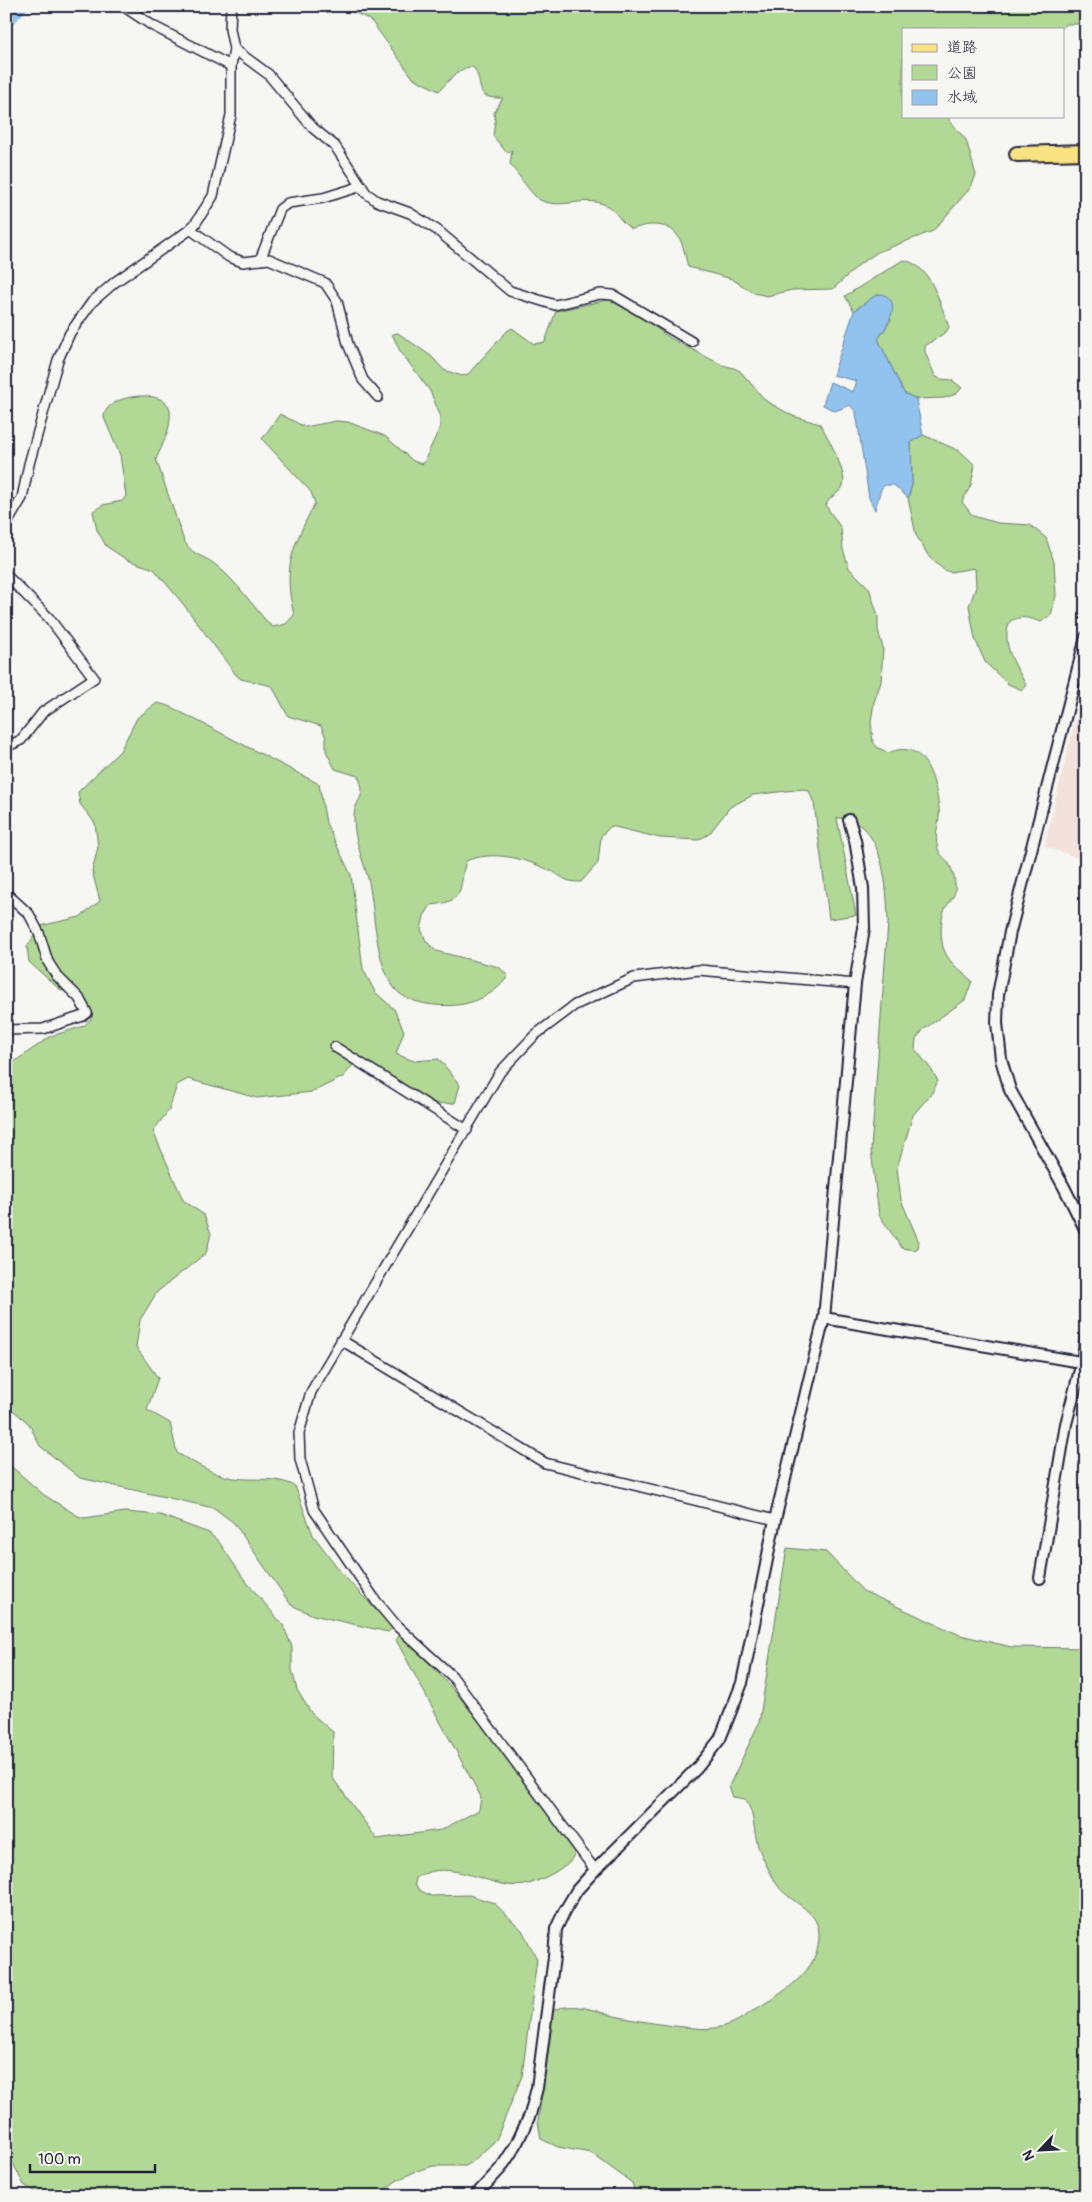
<svg xmlns="http://www.w3.org/2000/svg" width="1092" height="2202" font-family="Pangolin,'Klee One',sans-serif">
<rect width="100%" height="100%" fill="#f6f6f2"/>
<filter id="ink" filterUnits="userSpaceOnUse"><feTurbulence type="fractalNoise" baseFrequency=".02" numOctaves="2"/><feDisplacementMap in="SourceGraphic" scale="10" xChannelSelector="R" yChannelSelector="G"/><feConvolveMatrix kernelMatrix="1 2 1 2 8 2 1 2 1" color-interpolation-filters="sRGB"/></filter>
<g filter="url(#ink)">
<polygon fill="#f3e2db" points="1086,677 1086,861 1044,846"/>
<g fill="#b1d894" stroke="#6a7d68">
<path d="M347,6h739v18h-19l-6,5h-158v87h43l20,24 10,35 -5,12 -38,44 -55,21 -17,11 -28,26 -41,1 -25,6 -13,-3 -22,-14 -44,-12c-6,-24 -7,-43 -38,-42 -6,0 -13,3 -19,4 -9,-6 -16,-18 -22,-22 -22,-14 -47,4 -69,-7 -8,-4 -23,-28 -30,-36l2,-14 -5,3 -14,-17 2,-14 -1,-10 9,-14c-32,1 -17,-13 -30,-31 -15,0 -24,14 -34,24l-26,-13 -41,-56c-7,-7 -19,-7 -25,-16z"/>
<path d="M903,260c28,4 37,44 46,67l-3,5 -21,14v6l10,24 5,3 12,1 10,8 -6,6 -12,4 -28,1 -12,-6 -26,-54 13,-19 -15,-25 -22,16 -9,-15z"/>
<path d="M616,298l54,40 52,27 12,3 6,3 26,30 27,15 27,8c7,11 28,50 23,62 -4,9 -15,10 -17,20l15,22 2,21 6,19 20,20 9,28v14l5,18 -2,34 -7,20 -3,20 2,20 4,5 11,6c37,-16 47,26 51,55 2,13 -6,25 -1,41 2,7 8,9 11,15 4,6 7,19 6,26 0,7 -7,13 -10,19 -5,11 -5,30 -1,41 5,13 18,22 28,31l-7,19 -41,29 -8,10 -1,10 16,20 7,12 -6,12 -19,22 -16,53 4,32 18,42 -1,6 -4,2 -12,-2 -23,-33 -8,-65 17,-227c-1,-34 -3,-104 -51,-105l19,97 -27,4 -15,-116 -5,-12 -6,-2 -50,6 -23,12 -21,27 -11,6 -38,-2 -49,-12 -10,10 -3,27 -17,19c-19,0 -18,-6 -32,-12 -26,-12 -56,-20 -83,-9 -8,27 1,41 -35,44l-7,11 -3,13 5,12 10,10 63,16 9,9c-11,17 -32,27 -51,29 -18,2 -50,-1 -62,-16 -20,-26 -20,-75 -26,-107 -5,-20 -15,-41 -15,-63 -1,-20 15,-20 4,-43l-23,-7 -9,-18v-13l-5,-12 -33,-10 -16,-30 -31,-7 -5,-4 -52,-70 -30,-36 -27,-9 -21,-14 -9,-16 -4,-19 10,-6 19,-4 4,-5 -6,-41 -16,-37c-1,-24 62,-31 66,-8 2,17 -7,34 -14,49l28,82c11,17 19,13 33,25 20,16 35,39 52,58l4,3 13,-3 8,-9c-12,-49 -1,-69 21,-112l-4,-11 -49,-53 18,-25 25,13 31,-6 12,1 37,14 28,25 10,3 17,-37v-12l-10,-24 -30,-40 -8,-17 6,-1 33,23 13,14 18,6 6,-2 39,-43 5,-3 22,16 11,-2 11,-31z"/>
<path d="M923,435l37,16 15,14 -4,20 -9,17 11,14 25,7 32,2 16,13 8,24 2,34 -5,19 -10,7c-12,-4 -19,-7 -31,-1 -10,23 6,45 16,64l-4,5 -14,-6 -18,-17 -5,-5 -10,-23 -6,-33 7,-19 -1,-19 -25,4 -6,-2 -15,-13 -13,-22 -8,-37 4,-13 -1,-43z"/>
<path d="M157,703l12,3 150,78 7,39 25,52 12,94 12,23 19,17 10,22 -8,23 18,7 25,-2 21,26 -5,18 -18,1 -79,-45 -15,18 -31,15 -55,6 -69,-19 -11,6 -8,25 -16,21 30,69 21,15 7,19 -5,19 -49,39 -17,28 -4,27 22,31 -11,32 23,13 7,30c18,10 36,22 57,25 21,3 42,-2 61,8l18,49 31,41 49,52 -5,4 -75,-17 -22,-10 -57,-82 -20,-15 -134,-30 -40,-32 -11,-22 -23,-20v-341l5,1 40,-28 33,-10 8,-8 -2,-12 -32,-18 -29,-26 -2,-15 13,-21 40,-9 20,-16 -8,-30 6,-24 -3,-24 -15,-19 -2,-12 42,-41 17,-33z"/>
<path d="M6,1462l38,33 34,21 6,2 41,-6 35,3 49,18 10,9 25,37 39,46 9,22v23l5,20 15,24 21,18 -1,45 45,62 64,-9 38,-20 2,-13 -85,-157 4,-5c69,62 120,143 175,217 -3,10 -10,13 -18,19 -8,5 -19,10 -28,13 -35,10 -76,-30 -113,-6l-1,6 4,6 12,6 38,-1 25,8 28,27 15,29 -15,117 -26,64 -25,23 -6,3h-32l-19,6 -18,9 -19,15h-294l1,-4 -5,-4 -13,8h-24l-18,-11 -18,-36z"/>
<path d="M787,1548l39,4 37,39 97,44 52,12 74,1v548h-455l3,-7 -2,-6 -41,-30 -33,-6 -17,-8 -3,-18 15,-111c26,-9 41,2 66,7 25,5 50,9 75,11 8,1 18,1 26,-1 13,-2 24,-10 34,-17 28,-17 67,-38 65,-77 -2,-26 -31,-30 -43,-50 -6,-11 -14,-25 -18,-37 -5,-17 -3,-32 -13,-47l-12,-2 -4,-11 30,-63z"/>
</g>
<path fill="#92c3ee" stroke="#6583a6" d="M882,294c22,8 4,33 -4,45l26,54 12,6 7,36 -12,7 1,43 -4,13 -14,-13h-9l-4,4 -6,21 -6,-12 -13,-86 -6,-7 -15,6 -12,-6 7,-23 23,10 4,-11 -24,-6 21,-64 22,-16z"/>
<g fill="none" stroke-linecap="round" stroke-linejoin="round">
<polyline stroke="#92c3ee" stroke-width="15" points="6,21 20,6"/>
<defs>
<g id="minor">
<polyline points="123,6 153,26 231,66"/>
<polyline points="234,49 268,74 313,128 335,146 366,193 377,201 410,213 437,230 510,291 555,305 600,294 613,295 692,342"/>
<polyline points="190,229 229,257 243,262 269,259 325,283 337,301 348,344 363,380 378,397"/>
<polyline points="260,260 280,209 288,203 323,198 362,186"/>
<polyline points="6,525 22,498 29,464 58,360 70,333 92,302 115,282 188,231 195,224 213,196 231,115 231,66 234,49 230,29 231,6"/>
<polyline points="6,575 49,618 94,678 43,712 21,740 6,747"/>
<polyline points="6,893 29,914 39,933 48,962 57,976 79,998 87,1013 83,1016 43,1029 6,1030"/>
<polyline points="335,1047 467,1130"/>
<polyline points="341,1340 545,1463 775,1520"/>
<polyline points="595,1870 452,1676 397,1626 376,1601 314,1510 300,1459 299,1433 311,1392 500,1072 535,1035 575,1005 634,978 699,970 855,984"/>
</g>
<g id="tertiary">
<polyline points="1086,637 1010,932 998,995 997,1023 1001,1059 1010,1090 1064,1187 1086,1231"/>
<polyline points="824,1318 1086,1363"/>
<polyline points="1040,1578 1066,1424 1082,1362 1086,1336"/>
<polyline points="475,2196 501,2168 516,2145 530,2115 537,2088 554,1957 556,1929 564,1912 577,1890 595,1870 697,1768 720,1739 742,1683 775,1520 824,1318 855,984 864,928 863,888 855,840 849,820"/>
</g>
<polyline id="primary" points="1017,154 1086,152"/>
</defs>
<use href="#minor" stroke="#22223b" stroke-width="12"/>
<use href="#tertiary" stroke="#22223b" stroke-width="14"/>
<use href="#primary" stroke="#22223b" stroke-width="18"/>
<use href="#minor" stroke="#f6f6f2" stroke-width="9"/>
<use href="#tertiary" stroke="#f6f6f2" stroke-width="10"/>
<use href="#primary" stroke="#f8e281" stroke-width="14"/>
</g>
</g>
<rect width="1092" height="2202" fill="none" stroke="#f6f6f2" stroke-width="25"/>
<rect x="12" y="12" width="1067" height="2177" fill="none" stroke="#22223b" stroke-width="2" filter="url(#ink)"/>
<rect x="902" y="28" width="162" height="90" fill="#f6f6f2" stroke="#a1a1a9"/>
<rect x="912" y="44" width="25" height="8" fill="#f8e281" stroke="#a1a1a9"/>
<text x="947" y="52" font-size="15" fill="#22223b">道路</text>
<rect x="912" y="65" width="25" height="15" fill="#b1d894" stroke="#a1a1a9"/>
<text x="947" y="78" font-size="15" fill="#22223b">公園</text>
<rect x="912" y="90" width="25" height="15" fill="#92c3ee" stroke="#a1a1a9"/>
<text x="947" y="102" font-size="15" fill="#22223b">水域</text>
<g transform="translate(1040 2150) rotate(245)" stroke="#f6f6f2" stroke-width="4" paint-order="stroke">
<path d="M0-4L9 19L0 12L-9 19Z" fill="#22223b"/>
<text y="-8" font-size="14" font-weight="bold" text-anchor="middle" fill="#22223b">N</text>
</g>
<path d="M30 2164v8h125v-8" fill="none" stroke="#22223b" stroke-width="2.5"/>
<text x="38" y="2164" font-size="15" fill="#22223b" stroke="#f6f6f2" stroke-width="4" paint-order="stroke">100 m</text>
</svg>
